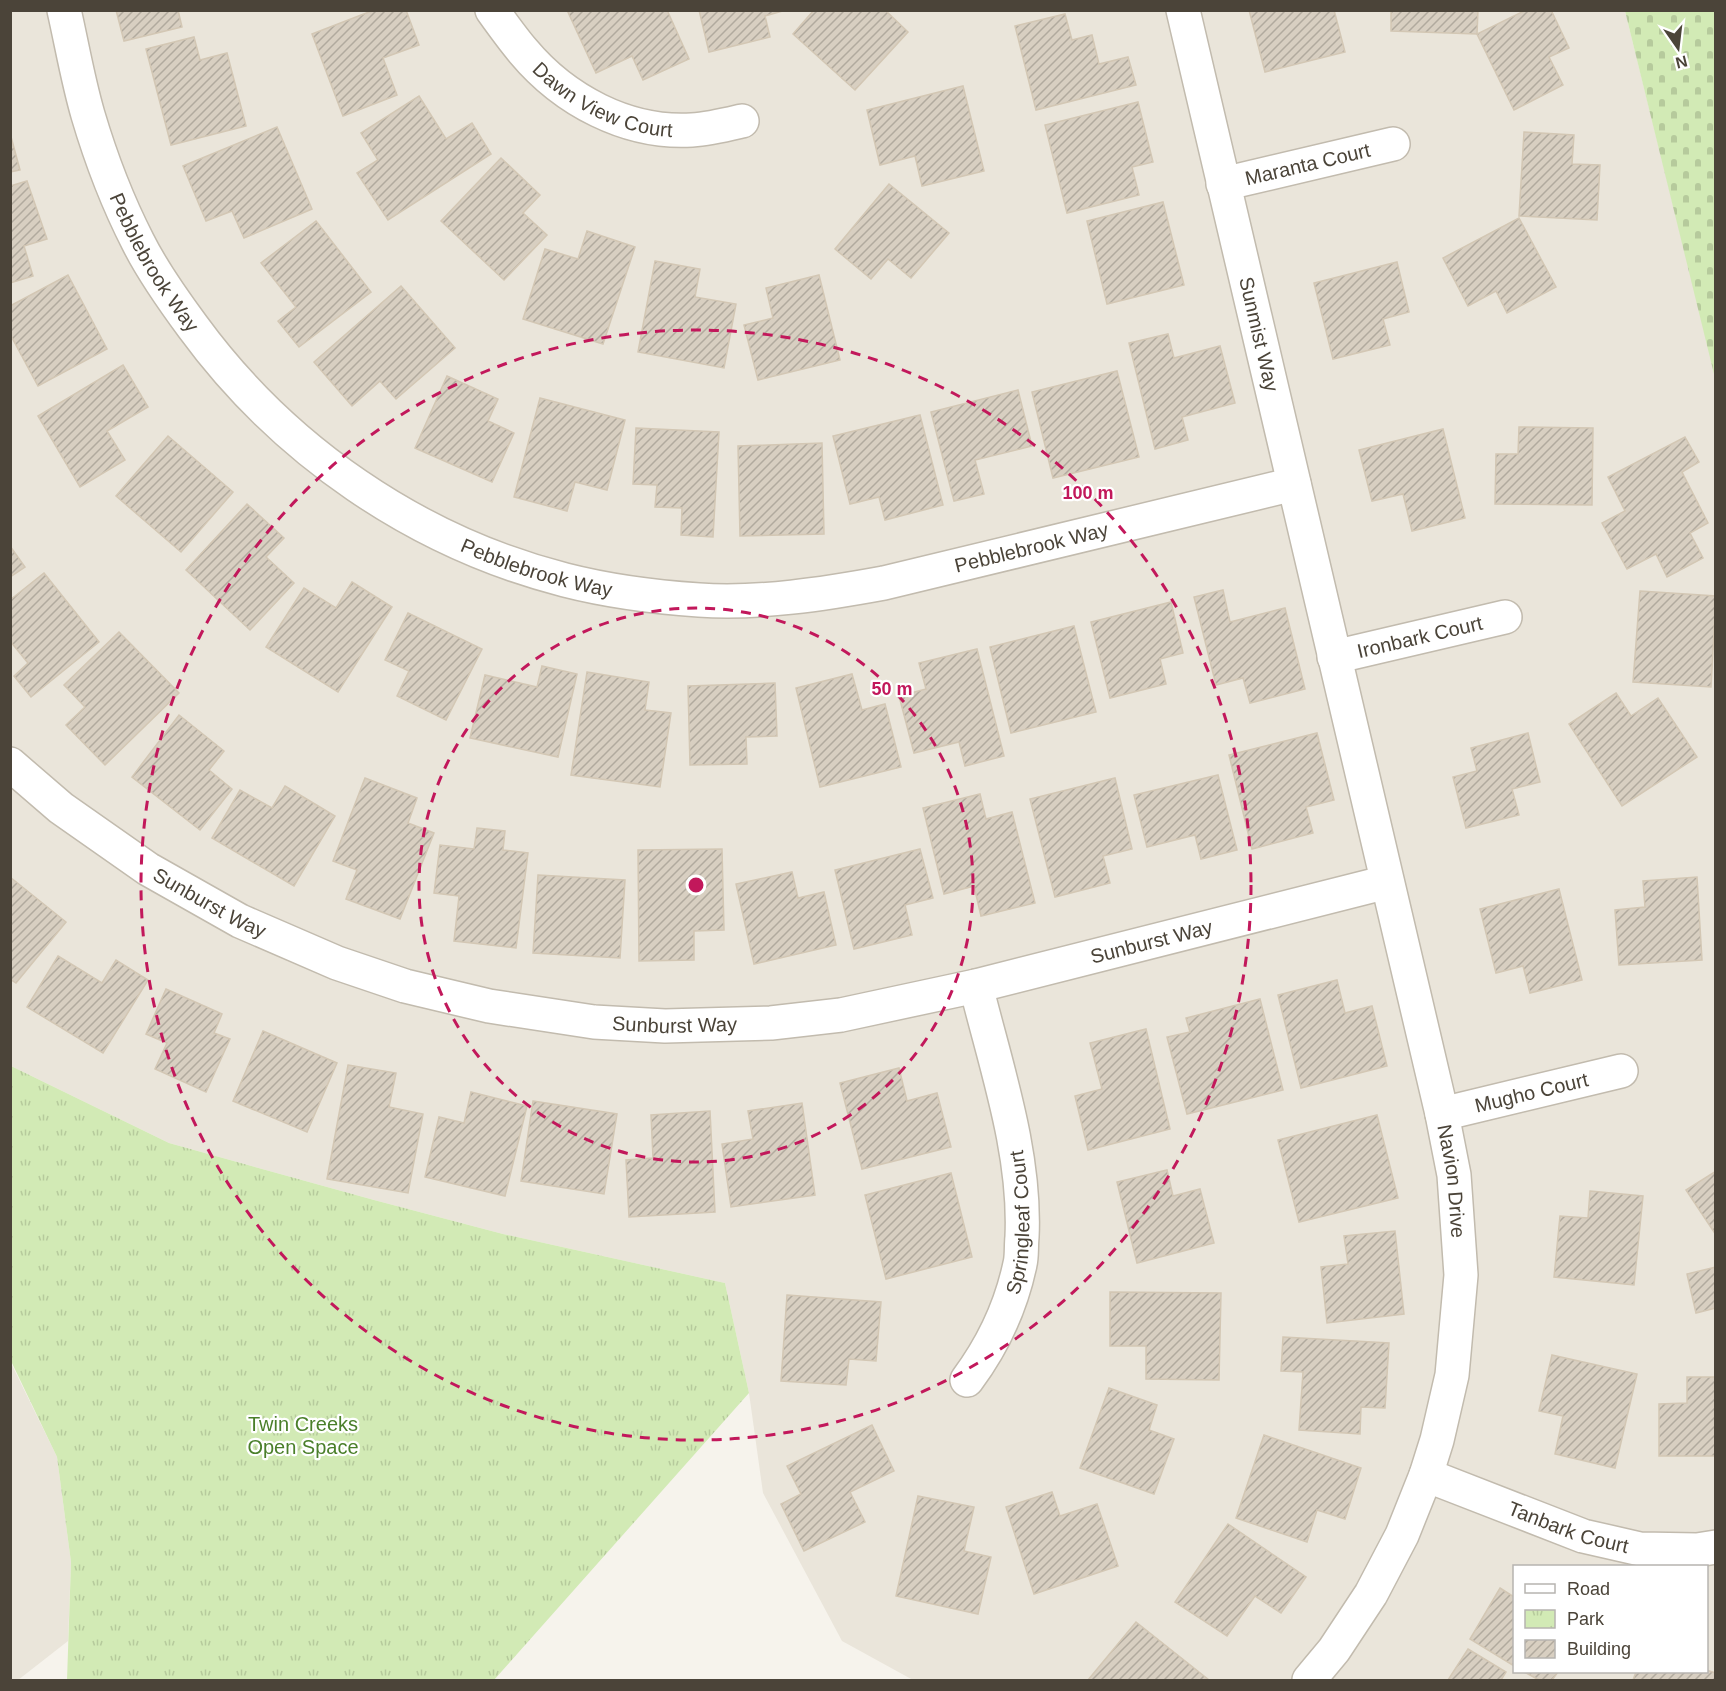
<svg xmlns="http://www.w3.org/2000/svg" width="1726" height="1691" font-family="Arial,sans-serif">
<defs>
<pattern id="cemetery-stones" width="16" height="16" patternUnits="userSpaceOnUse" patternTransform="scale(1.5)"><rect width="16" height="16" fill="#d2eab5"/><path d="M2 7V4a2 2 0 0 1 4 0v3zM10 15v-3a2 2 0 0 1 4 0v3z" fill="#b6ca9c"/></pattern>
<pattern id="park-tufts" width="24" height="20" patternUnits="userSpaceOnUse" patternTransform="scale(1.5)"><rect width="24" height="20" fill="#d2eab5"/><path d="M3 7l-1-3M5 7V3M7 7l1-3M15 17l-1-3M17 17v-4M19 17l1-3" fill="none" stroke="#b6ca9c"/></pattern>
<pattern id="building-hatch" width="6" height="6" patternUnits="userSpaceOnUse" patternTransform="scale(1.5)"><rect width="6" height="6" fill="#d8cfc1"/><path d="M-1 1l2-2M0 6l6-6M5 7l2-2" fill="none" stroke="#b1aa9e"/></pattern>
</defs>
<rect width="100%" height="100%" fill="#f6f3ec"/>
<g fill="#eae5da" fill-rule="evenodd">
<path d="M10,11h1615l91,367 -1,1302h-802l-71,-39 -79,-148 -14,-100 -24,-110 -222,-49 -129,-34 -205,-57 -158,-77zM1514,1566h192v106h-192z"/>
<polygon points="10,1361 57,1457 71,1562 68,1641 18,1680 10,1680"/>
</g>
<polygon fill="url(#cemetery-stones)" points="1625,11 1715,11 1715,378"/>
<polygon fill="url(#park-tufts)" points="11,1066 169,1143 374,1200 503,1234 725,1283 749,1393 494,1680 67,1680 71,1562 57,1457 11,1361"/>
<g fill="url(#building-hatch)" stroke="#d3c7b4" stroke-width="1.5">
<polygon points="116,10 178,10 182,27 124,41"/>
<polygon points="374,10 406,10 419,45 383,58 397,95 343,116 312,34"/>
<polygon points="567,10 667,10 689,59 643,80 632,56 596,73"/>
<polygon points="699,10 786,10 765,16 770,37 709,52"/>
<polygon points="814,10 885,10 908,32 855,90 793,34"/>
<polygon points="1249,10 1334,10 1345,52 1265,72"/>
<polygon points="1391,10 1478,10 1477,34 1391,31"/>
<polygon points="1526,10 1551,10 1569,48 1549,57 1563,85 1514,110 1477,34"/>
<polygon points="1065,14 1072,40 1092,35 1099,64 1128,57 1136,85 1036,110 1015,26"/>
<polygon points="194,37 200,60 227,53 246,126 171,145 146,49"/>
<polygon points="963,86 984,171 922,186 915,156 880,165 867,110"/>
<polygon points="419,96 446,139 472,123 491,154 388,220 357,173 378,160 361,133"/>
<polygon points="1138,102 1153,162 1132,167 1139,195 1067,213 1045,125"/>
<polygon points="277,127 312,209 244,238 232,211 206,221 183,166"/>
<polygon points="1524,132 1574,135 1572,164 1600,165 1597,220 1519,216"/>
<polygon points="10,133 20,170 10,172"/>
<polygon points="501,158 540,195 523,213 547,235 504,280 441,221"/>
<polygon points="27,181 47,239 24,246 33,276 10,283 10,186"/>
<polygon points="889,184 949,233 911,278 888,259 871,279 835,249"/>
<polygon points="1163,202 1184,285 1107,304 1087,221"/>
<polygon points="1519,218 1556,287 1507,313 1496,291 1468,306 1443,258"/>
<polygon points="316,221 371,292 299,347 278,321 296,307 261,263"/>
<polygon points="587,231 635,247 603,344 523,319 545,249 578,259"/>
<polygon points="655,261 700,269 695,297 736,304 724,368 638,352"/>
<polygon points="1397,262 1409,312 1383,319 1390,345 1333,359 1314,283"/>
<polygon points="68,275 107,349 38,386 10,334 10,306"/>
<polygon points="819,275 840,360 758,380 744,325 773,318 766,288"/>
<polygon points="401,286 455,348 396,399 380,381 352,406 314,362"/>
<polygon points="1168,334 1174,358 1220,346 1235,403 1182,417 1188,440 1155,449 1129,343"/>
<polygon points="123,365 148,407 107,431 125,460 80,487 38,416"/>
<polygon points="1117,371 1139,457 1053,478 1032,392"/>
<polygon points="447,376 498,399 488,421 514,433 492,482 415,448"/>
<polygon points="1018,390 1032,446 975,460 984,494 954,501 931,412"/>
<polygon points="540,398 625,420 607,490 575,482 567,511 514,497"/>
<polygon points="920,415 943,505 885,520 879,497 850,504 833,436"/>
<polygon points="1519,427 1593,428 1592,505 1495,504 1496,454 1518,454"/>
<polygon points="636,428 719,432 713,537 681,535 682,508 655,507 657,485 633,484"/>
<polygon points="1443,429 1465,518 1412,531 1403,494 1372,501 1359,450"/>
<polygon points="168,436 233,492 181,552 116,496"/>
<polygon points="1685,437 1699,462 1682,472 1708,523 1690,533 1703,558 1667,577 1656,554 1627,569 1602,523 1625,511 1608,477"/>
<polygon points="822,443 824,534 740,536 738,446"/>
<polygon points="247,504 284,538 266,557 294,583 250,630 186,570"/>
<polygon points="10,546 25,567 10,577"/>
<polygon points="44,573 99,642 31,697 14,676 28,663 10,641 10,600"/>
<polygon points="352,582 392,607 338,692 266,647 304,588 336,608"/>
<polygon points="1223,590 1230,622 1285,608 1305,689 1250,703 1243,678 1216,685 1194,597"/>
<polygon points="1640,591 1716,596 1711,687 1633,682"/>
<polygon points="1171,602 1183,653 1160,659 1166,684 1110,698 1091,622"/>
<polygon points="408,613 482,649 446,720 397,696 409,671 385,660"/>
<polygon points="1074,626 1096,712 1011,733 990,647"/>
<polygon points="119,632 179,693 105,765 66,725 85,707 64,685"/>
<polygon points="977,649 1004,756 965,766 959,742 914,753 899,696 926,689 919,663"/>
<polygon points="542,666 577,674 558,757 470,738 485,675 537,687"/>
<polygon points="587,672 649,682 645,710 671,713 660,787 571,775"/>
<polygon points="852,674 862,710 885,704 901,767 820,787 796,688"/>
<polygon points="775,683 777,736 746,737 747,764 690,765 688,686"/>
<polygon points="1616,693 1631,716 1658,698 1697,757 1622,806 1569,724"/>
<polygon points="179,715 224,751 209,770 232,789 200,830 132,777"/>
<polygon points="1317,733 1334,800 1306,807 1313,833 1252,849 1229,755"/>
<polygon points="1528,733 1540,782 1512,789 1519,815 1466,828 1453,777 1477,771 1471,748"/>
<polygon points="1218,775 1237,850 1201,859 1195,835 1147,847 1134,795"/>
<polygon points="365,778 417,798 408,823 434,833 400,919 346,899 357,870 333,861"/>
<polygon points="1115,778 1132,849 1103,856 1110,883 1055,897 1030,799"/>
<polygon points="285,786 335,816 294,886 212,838 240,790 272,808"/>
<polygon points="980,794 986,819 1012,812 1035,903 981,916 974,886 944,894 923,808"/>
<polygon points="477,828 505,831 503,850 528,853 516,948 454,941 459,896 434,893 440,845 474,849"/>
<polygon points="722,849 724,930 694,931 694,960 639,961 638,850"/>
<polygon points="920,849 933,898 905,905 912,935 854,949 835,870"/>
<polygon points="792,872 798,898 824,892 836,945 754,964 736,884"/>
<polygon points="538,875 625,880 620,958 533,953"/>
<polygon points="10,877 66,922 16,983 10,979"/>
<polygon points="1697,877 1702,960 1619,965 1615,910 1645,907 1643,881"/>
<polygon points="1559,889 1582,980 1530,993 1523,966 1496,973 1480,909"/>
<polygon points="58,956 102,983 116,960 148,980 103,1053 27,1007"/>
<polygon points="1337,980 1345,1013 1372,1006 1387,1066 1301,1088 1278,995"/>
<polygon points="166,989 222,1014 214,1033 230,1039 206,1092 155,1069 167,1043 146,1034"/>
<polygon points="1260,999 1283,1090 1187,1114 1167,1037 1190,1032 1186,1018"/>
<polygon points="1146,1029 1170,1129 1088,1150 1075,1096 1102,1089 1090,1043"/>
<polygon points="263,1031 337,1063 307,1132 233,1101"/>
<polygon points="348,1065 396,1073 389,1107 423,1114 408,1193 327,1179"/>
<polygon points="899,1068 907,1101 937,1093 951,1147 862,1169 840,1083"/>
<polygon points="471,1092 527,1106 505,1196 425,1177 439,1117 464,1123"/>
<polygon points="533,1101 617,1114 604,1194 521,1181"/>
<polygon points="802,1103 815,1195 731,1207 722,1144 753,1139 748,1111"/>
<polygon points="710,1111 715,1212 629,1217 626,1160 653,1158 651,1115"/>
<polygon points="1377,1115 1398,1198 1299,1222 1278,1140"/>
<polygon points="1167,1170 1173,1196 1200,1189 1214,1243 1137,1263 1117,1182"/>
<polygon points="1716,1171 1716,1235 1686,1190"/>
<polygon points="951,1173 972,1257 886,1279 865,1195"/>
<polygon points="1590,1191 1643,1196 1634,1285 1554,1277 1560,1216 1588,1218"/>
<polygon points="1395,1231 1404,1314 1327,1323 1321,1267 1348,1264 1344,1236"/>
<polygon points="1716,1267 1716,1308 1696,1313 1687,1274"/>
<polygon points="1110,1292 1221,1293 1219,1380 1146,1379 1146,1346 1110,1346"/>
<polygon points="787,1295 881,1302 876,1361 849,1359 846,1385 781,1381"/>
<polygon points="1283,1337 1389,1343 1385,1408 1361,1407 1360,1434 1299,1430 1303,1372 1281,1371"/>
<polygon points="1552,1355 1637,1374 1615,1468 1555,1454 1563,1416 1539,1411"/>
<polygon points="1687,1377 1716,1377 1716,1456 1659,1456 1659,1404 1687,1403"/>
<polygon points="1109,1388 1157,1405 1149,1430 1174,1439 1154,1494 1080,1468"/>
<polygon points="872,1425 894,1471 850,1492 865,1522 804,1551 781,1504 801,1494 787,1466"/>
<polygon points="1264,1435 1361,1468 1345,1519 1317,1510 1307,1542 1236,1518"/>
<polygon points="1052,1492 1060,1516 1097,1504 1118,1566 1034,1594 1006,1507"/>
<polygon points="918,1496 974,1507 964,1551 991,1557 978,1614 896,1596"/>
<polygon points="1228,1524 1306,1577 1281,1613 1255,1596 1227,1636 1175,1602"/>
<polygon points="1500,1588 1514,1597 1514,1666 1470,1639"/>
<polygon points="1136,1622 1209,1680 1088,1680"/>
<polygon points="1468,1649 1506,1672 1501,1680 1448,1680"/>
<polygon points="1706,1670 1716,1673 1716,1680 1633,1680 1636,1672 1706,1672"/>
<polygon points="1524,1672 1558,1672 1552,1680 1539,1680"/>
</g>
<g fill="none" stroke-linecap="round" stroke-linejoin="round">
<defs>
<g id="minor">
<path id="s1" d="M64,10c8,35 14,71 24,105 13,44 29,86 50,127 15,30 35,58 55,85 90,123 223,215 372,253 43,11 89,17 134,20 61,4 125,-6 185,-17l410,-99"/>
<path id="s2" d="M492,10c10,14 20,28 31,41 41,49 104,83 169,79 17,-1 33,-5 50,-9"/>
<path id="s3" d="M1183,10l259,1104 12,61 7,100 -9,100 -15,65 -11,35 -24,60 -31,59 -37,56 -25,30"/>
<path id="s4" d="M1223,184l170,-40"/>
<path id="s5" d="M1334,657l171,-40"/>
<path id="s6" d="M10,764l51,44 87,61 92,52 97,42 68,23 84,20 105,16 71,4 106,-3 70,-8 135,-29 411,-104"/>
<path id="s7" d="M1442,1114l179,-43"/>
<path id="s8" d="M967,1380c26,-35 44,-73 53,-116 2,-8 1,-18 2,-27 4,-84 -26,-170 -46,-251"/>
<path id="s9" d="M1426,1475l157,61 57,13 57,1 19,-3"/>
</g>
</defs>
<use href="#minor" stroke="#c2bbae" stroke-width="36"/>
<use href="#minor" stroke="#fff" stroke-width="33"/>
</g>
<g fill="none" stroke="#c2185b" stroke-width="3" stroke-dasharray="10 8">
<circle cx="696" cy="885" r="277"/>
<circle cx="696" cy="885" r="555"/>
</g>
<g text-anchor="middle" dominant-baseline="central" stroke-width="4.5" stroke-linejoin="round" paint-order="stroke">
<g font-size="20" fill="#4b4439" stroke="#fff">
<text stroke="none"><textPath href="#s2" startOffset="148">Dawn View Court</textPath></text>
<text stroke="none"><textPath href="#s4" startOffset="87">Maranta Court</textPath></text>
<text stroke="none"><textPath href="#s1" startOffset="270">Pebblebrook Way</textPath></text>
<text stroke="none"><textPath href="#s3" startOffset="333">Sunmist Way</textPath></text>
<text stroke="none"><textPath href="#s1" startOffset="1278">Pebblebrook Way</textPath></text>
<text stroke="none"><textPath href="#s1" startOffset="774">Pebblebrook Way</textPath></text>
<text stroke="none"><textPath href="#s5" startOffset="88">Ironbark Court</textPath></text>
<text stroke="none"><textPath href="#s6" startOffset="244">Sunburst Way</textPath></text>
<text stroke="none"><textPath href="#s6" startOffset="1216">Sunburst Way</textPath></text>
<text stroke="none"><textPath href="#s6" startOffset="730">Sunburst Way</textPath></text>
<text stroke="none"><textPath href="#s7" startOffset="92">Mugho Court</textPath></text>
<text stroke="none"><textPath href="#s3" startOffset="1202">Navion Drive</textPath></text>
<text stroke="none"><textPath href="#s8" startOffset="170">Springleaf Court</textPath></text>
<text stroke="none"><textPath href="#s9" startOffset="152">Tanbark Court</textPath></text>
</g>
<g font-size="20" fill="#4a7f2a" stroke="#fff">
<text x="303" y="1424">Twin Creeks<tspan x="303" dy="23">Open Space</tspan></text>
</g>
</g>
<circle cx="696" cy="885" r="9" fill="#c2185b" stroke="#fff" stroke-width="3"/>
<g font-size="18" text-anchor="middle" font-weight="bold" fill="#c2185b" stroke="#fff" stroke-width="4.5" stroke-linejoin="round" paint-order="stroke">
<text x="1088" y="499">100 m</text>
<text x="892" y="695">50 m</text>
</g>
<rect width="1726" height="1691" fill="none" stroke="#4b4439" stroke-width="24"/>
<rect x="1513" y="1565" width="195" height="108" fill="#ffffff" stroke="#b7b4b0" stroke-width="1.5"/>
<rect x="1525" y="1584" width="30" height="9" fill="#ffffff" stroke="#b7b4b0" stroke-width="1.5"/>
<text x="1567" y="1595" font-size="18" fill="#4b4439">Road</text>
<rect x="1525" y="1610" width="30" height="18" fill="url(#park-tufts)" stroke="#b7b4b0" stroke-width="1.5"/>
<text x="1567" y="1625" font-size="18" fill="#4b4439">Park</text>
<rect x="1525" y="1640" width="30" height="18" fill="url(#building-hatch)" stroke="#b7b4b0" stroke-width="1.5"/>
<text x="1567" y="1655" font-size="18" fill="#4b4439">Building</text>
<g transform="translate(1678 48) rotate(166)" stroke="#ffffff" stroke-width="4.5" paint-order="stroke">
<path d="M0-4.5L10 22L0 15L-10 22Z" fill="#4b4439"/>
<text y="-9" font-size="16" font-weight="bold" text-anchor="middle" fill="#4b4439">N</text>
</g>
</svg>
